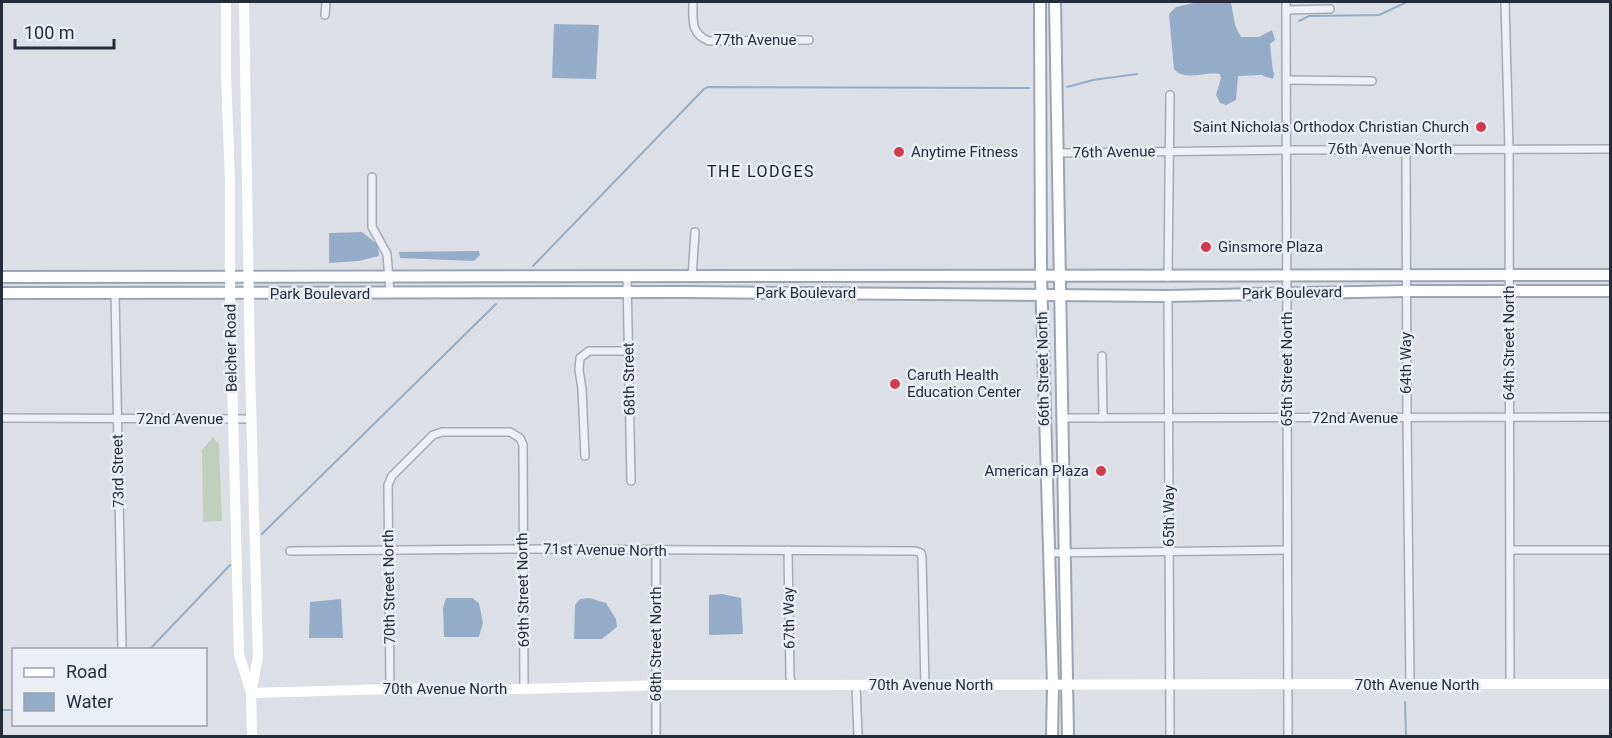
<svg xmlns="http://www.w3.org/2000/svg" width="1612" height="738" font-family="Roboto,sans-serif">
<rect width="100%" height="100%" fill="#dce0e6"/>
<polygon fill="#c1d0bd" points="213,437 219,444 222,521 203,522 202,450"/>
<g fill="#95acc8">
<path d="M1198,2h33l4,23 6,12h18l13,-7 3,10 -5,4 3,27 1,2 -1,6 -12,-4 -23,1 -2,24 -10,5 -6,-2 -4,-8 5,-17 -1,-4c-15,-3 -35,8 -46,-5l-5,-55 7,-7z"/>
<polygon points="554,24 599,25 596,79 552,78"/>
<polygon points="362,232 378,245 379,256 359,261 329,263 329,233"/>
<polygon points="479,251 480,255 474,261 400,258 399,252"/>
<polygon points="722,594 741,598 743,634 709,635 709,595"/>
<polygon points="446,598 472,598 479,603 483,623 479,637 444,637 443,608"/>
<polygon points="589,598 606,603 616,619 617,627 602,639 574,639 575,605 580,599"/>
<polygon points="341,599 343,638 309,638 310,602"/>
</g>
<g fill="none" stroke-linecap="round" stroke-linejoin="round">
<g stroke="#95acc8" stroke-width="2">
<polyline points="1299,21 1309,16 1379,15 1407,2"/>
<polyline points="1067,87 1093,80 1137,74"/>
<polyline points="533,266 704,89 708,87 1029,88"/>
<polyline points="262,534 496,304"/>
<polyline points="149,650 230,565"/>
<polyline points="1405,702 1406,736"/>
<polyline points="2,710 14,710"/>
</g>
<defs>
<g id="street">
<path d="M693,2c0,17 -3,32 16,39l100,-1"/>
<polyline points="1286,2 1288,736"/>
<polyline points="1505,2 1509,148 1510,684"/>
<polyline points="1286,10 1330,9"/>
<polyline points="325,15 326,2"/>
<polyline points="1287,80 1372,81"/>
<polyline points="1406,150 1407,417 1410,684"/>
<polyline points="1058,153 1287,150 1610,149"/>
<polyline points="372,177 372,227 387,254 390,293"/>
<polyline points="627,277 631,481"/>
<polyline points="692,277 695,232"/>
<polyline points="1168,277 1170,95"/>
<polyline points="115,293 122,649"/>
<polyline points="1168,296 1170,736"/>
<polyline points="1102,356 1103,418"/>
<polyline points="2,418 251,419"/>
<polyline points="1063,418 1610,417"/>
<polyline points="585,456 582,389 579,370 580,358 589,351 629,351"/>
<polyline points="788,550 790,677 792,685"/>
<polyline points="1510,550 1610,550"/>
<polyline points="290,551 522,549 915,551 921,553 922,558 925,685"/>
<polyline points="656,551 656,736"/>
<polyline points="1049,553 1287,550"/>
<polyline points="856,685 858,736"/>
<polyline points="390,689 388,485 392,476 433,435 442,432 510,432 520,438 523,445 524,689"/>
</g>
<g id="primary">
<polyline points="1040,2 1041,276 1053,685 1052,736"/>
<polyline points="1055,2 1068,736"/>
<polyline points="2,277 1610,275"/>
<polyline points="2,293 685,292 1168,296 1406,291 1610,291"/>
</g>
</defs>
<use href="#street" stroke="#a5aab3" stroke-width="10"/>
<use href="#primary" stroke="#9ba4b2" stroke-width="14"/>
<use href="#street" stroke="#eef0f5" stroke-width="7"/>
<g stroke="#fff" stroke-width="10">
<polyline points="226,2 226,75 230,180 230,294 239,654 251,693"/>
<polyline points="244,2 250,369 258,657 251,693 252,736"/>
<polyline points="251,693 390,689 524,689 665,685 1610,684"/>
</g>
<use href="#primary" stroke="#fff" stroke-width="10"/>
</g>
<g fill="#d03c4f" stroke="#ebeef4" stroke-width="2">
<circle cx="1481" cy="127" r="6"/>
<circle cx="899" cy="152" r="6"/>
<circle cx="1206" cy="247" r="6"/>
<circle cx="895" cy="384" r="6"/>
<circle cx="1101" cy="471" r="6"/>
</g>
<g text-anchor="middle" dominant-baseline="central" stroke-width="5" stroke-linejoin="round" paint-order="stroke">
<g font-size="15" fill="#252d3d" stroke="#ebeef4">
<text x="755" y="40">77th Avenue</text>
<text x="1390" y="149">76th Avenue North</text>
<text transform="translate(1114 152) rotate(-1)">76th Avenue</text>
<text x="806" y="293">Park Boulevard</text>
<text transform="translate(1292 293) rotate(-1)">Park Boulevard</text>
<text x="320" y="294">Park Boulevard</text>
<text transform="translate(1509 343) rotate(-90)">64th Street North</text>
<text transform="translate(231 348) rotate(-91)">Belcher Road</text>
<text transform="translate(1406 363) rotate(-90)">64th Way</text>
<text transform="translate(1043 369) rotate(-91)">66th Street North</text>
<text transform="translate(1287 369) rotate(-90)">65th Street North</text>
<text transform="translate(629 379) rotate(-91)">68th Street</text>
<text x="1355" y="418">72nd Avenue</text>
<text x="180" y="419">72nd Avenue</text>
<text transform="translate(118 471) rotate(-91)">73rd Street</text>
<text transform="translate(1169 516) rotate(-90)">65th Way</text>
<text transform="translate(605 550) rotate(1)">71st Avenue North</text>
<text transform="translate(389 587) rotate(-91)">70th Street North</text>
<text transform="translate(523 590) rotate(-91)">69th Street North</text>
<text transform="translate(789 618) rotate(-91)">67th Way</text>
<text transform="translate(656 644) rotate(-90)">68th Street North</text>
<text x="931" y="685">70th Avenue North</text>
<text x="1417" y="685">70th Avenue North</text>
<text x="445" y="689">70th Avenue North</text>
</g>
<g font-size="15" fill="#252d3d" stroke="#ebeef4" text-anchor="start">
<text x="1469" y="127" text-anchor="end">Saint Nicholas Orthodox Christian Church</text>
<text x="911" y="152">Anytime Fitness</text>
<text x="1218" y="247">Ginsmore Plaza</text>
<text x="907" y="375">Caruth Health<tspan x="907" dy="17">Education Center</tspan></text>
<text x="1089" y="471" text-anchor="end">American Plaza</text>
</g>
<g font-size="16" letter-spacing="1.5" fill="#181e2d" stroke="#ebeef4">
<text x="761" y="171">THE LODGES</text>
</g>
</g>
<rect width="1612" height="738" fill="none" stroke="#252d3d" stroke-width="6"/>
<rect x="12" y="648" width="195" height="78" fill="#ebeef4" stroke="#9ca1ab" stroke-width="1.5"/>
<rect x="24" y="668" width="30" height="9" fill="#ffffff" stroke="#9ca1ab" stroke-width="1.5"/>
<text x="66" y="678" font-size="18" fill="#252d3d">Road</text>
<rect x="24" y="693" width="30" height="18" fill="#95acc8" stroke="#9ca1ab" stroke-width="1.5"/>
<text x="66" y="708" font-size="18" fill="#252d3d">Water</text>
<path d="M15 39v9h99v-9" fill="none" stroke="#252d3d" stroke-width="3"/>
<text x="24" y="39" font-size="18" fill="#252d3d" stroke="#ebeef4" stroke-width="4.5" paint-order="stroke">100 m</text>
</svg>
